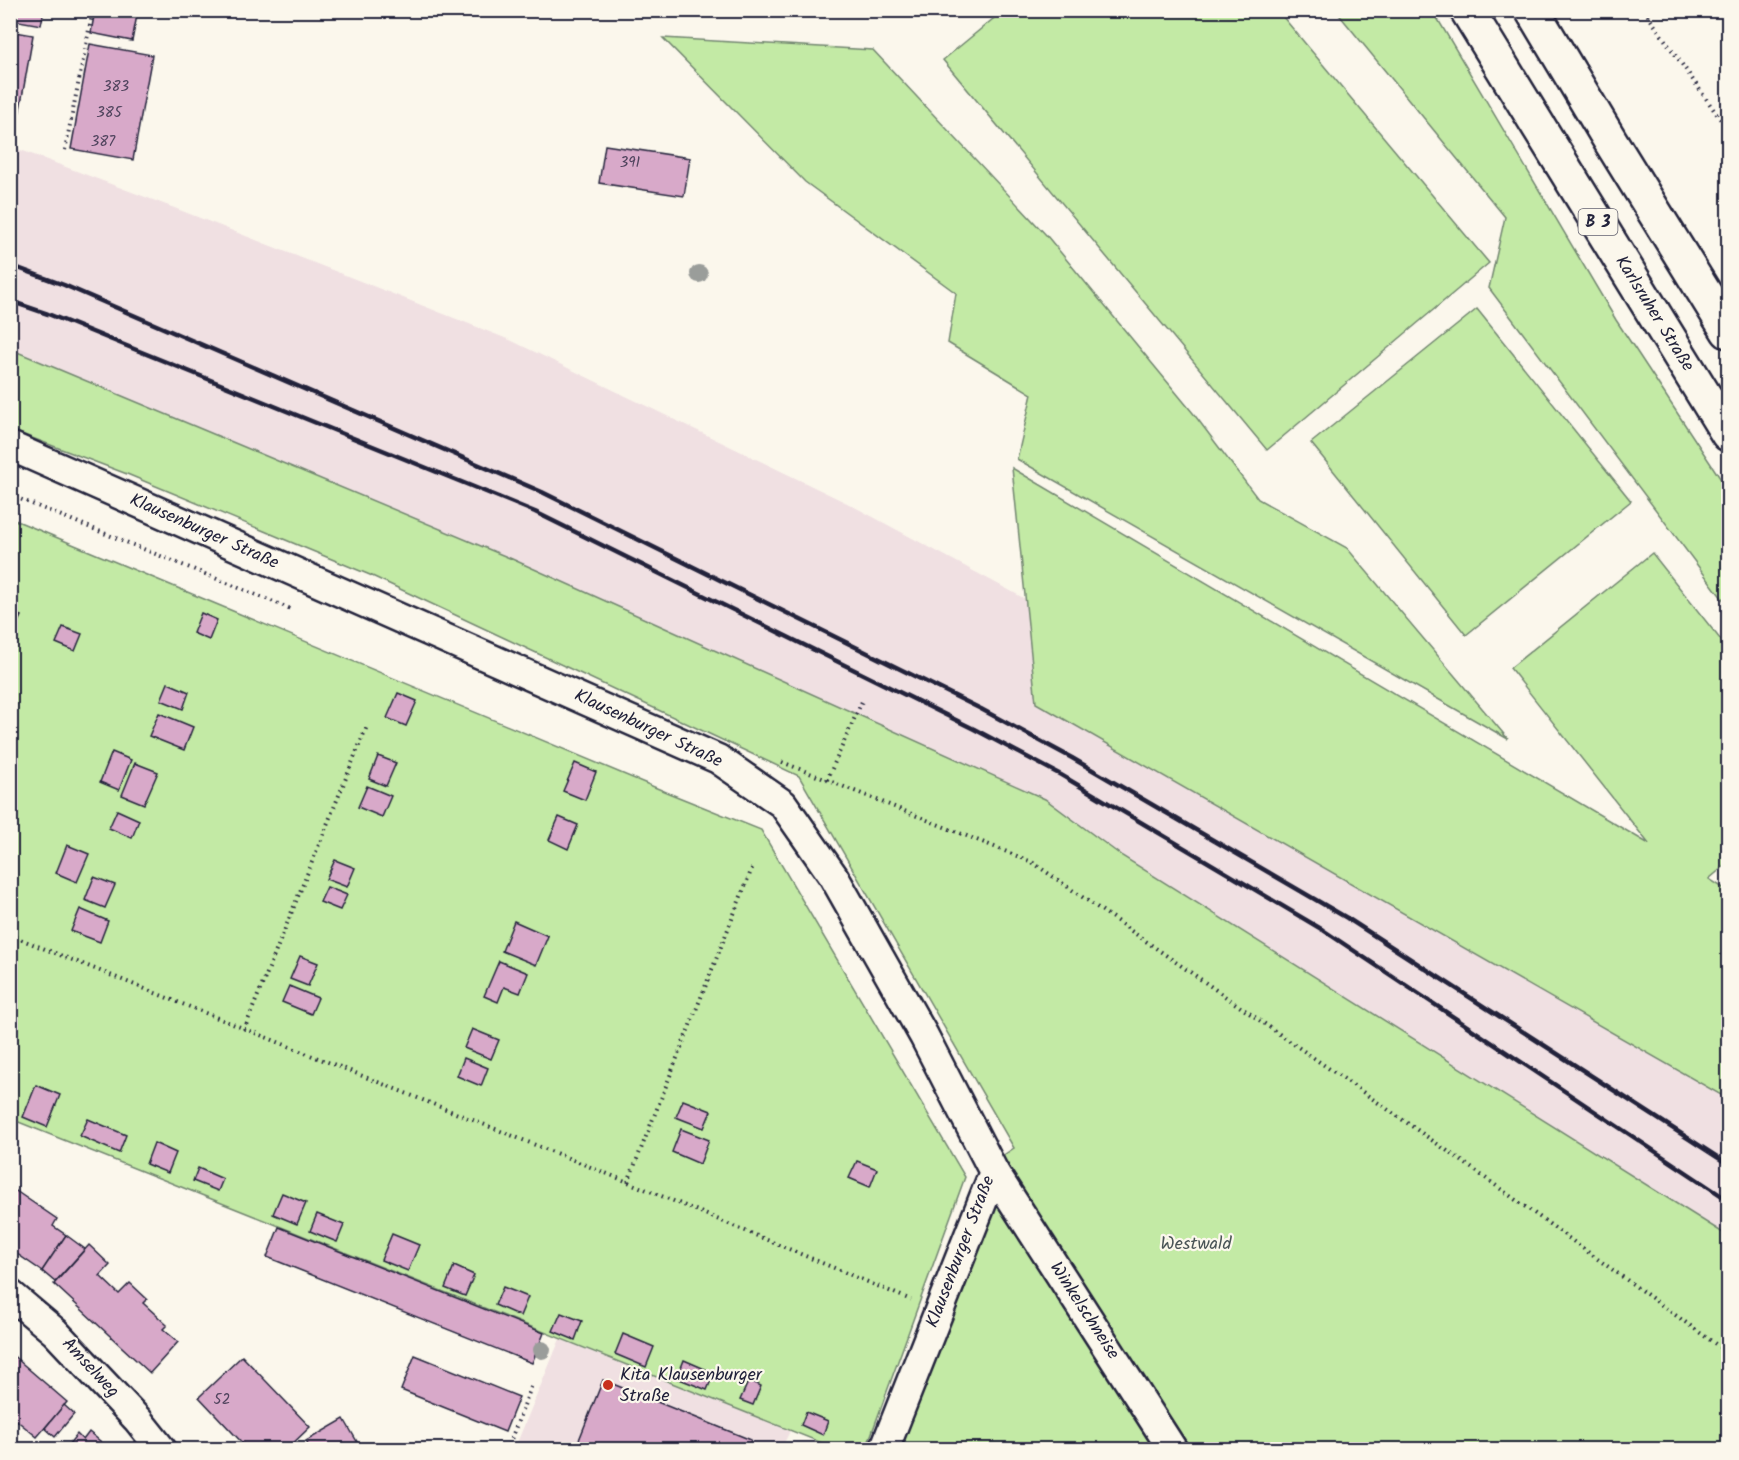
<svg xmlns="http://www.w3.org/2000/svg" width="1739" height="1460" font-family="Kalam,sans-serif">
<rect width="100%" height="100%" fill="#fbf7ec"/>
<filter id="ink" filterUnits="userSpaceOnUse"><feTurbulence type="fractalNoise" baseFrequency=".0167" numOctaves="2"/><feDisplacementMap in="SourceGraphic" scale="12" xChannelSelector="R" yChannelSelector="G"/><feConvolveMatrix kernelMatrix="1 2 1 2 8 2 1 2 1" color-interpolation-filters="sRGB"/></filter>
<g filter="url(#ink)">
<g fill="#f0e0e2">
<polygon points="10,146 177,209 510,340 849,504 1306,750 1728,999 1728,1342 799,776 370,575 127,474 11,430"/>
<polygon points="560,1339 790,1431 781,1449 514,1450"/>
</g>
<g fill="#c3eaa5" stroke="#728670" stroke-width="1.5">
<polygon points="1004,10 1278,11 1489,263 1267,450 943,60"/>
<polygon points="1336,11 1433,11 1616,320 1728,490 1728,606 1489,288 1505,217"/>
<polygon points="663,38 873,50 1047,236 1193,413 1258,499 1347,548 1508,739 1017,459 1032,394 948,343 956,293 805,182"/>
<polygon points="1477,309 1631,501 1466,635 1311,443"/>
<polygon points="10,349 512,559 1045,799 1122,856 1728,1236 1728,1449 892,1449 984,1168 1014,1148 799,776 370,575 127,474 11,430"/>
<polygon points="1012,468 1649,844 1510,668 1652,553 1728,649 1728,863 1709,879 1728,891 1728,1099 1036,703"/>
<polygon points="10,518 671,794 761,830 965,1177 866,1449 837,1449 11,1119"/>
</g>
<g fill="#d8a9c9" stroke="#22223b" stroke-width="1.5">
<polygon points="15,10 44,10 41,25 13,20"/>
<polygon points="95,10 138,10 132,41 91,33"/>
<polygon points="10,31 33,35 19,115 10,114"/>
<polygon points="90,44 152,55 133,160 71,149"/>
<polygon points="605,145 690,158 684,196 599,183"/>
<polygon points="10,612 21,616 11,637 10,637"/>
<polygon points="201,613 217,620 209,640 193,633"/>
<polygon points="63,627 82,634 75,651 56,643"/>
<polygon points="168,683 189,692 183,709 161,700"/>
<polygon points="398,693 417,701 406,726 387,718"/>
<polygon points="159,713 193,727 184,750 149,736"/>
<polygon points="112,752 131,760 119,790 100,782"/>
<polygon points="378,756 396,763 386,786 369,779"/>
<polygon points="135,763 158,772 144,804 122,795"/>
<polygon points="575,763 596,772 585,800 563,791"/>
<polygon points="367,786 391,796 382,817 358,807"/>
<polygon points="117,810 139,820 132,838 109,828"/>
<polygon points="559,817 578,825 568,849 549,840"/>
<polygon points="67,845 89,854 77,882 56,873"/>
<polygon points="335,860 355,868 347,887 326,879"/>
<polygon points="94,877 115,885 105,908 85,900"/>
<polygon points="327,887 347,895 340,910 320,902"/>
<polygon points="80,909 108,921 100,942 71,931"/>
<polygon points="514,921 548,936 536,965 502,951"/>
<polygon points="300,956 318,963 308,986 290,979"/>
<polygon points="499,961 528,973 520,993 504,987 498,1002 484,996"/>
<polygon points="289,986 318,998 311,1014 282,1002"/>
<polygon points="472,1029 499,1040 491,1059 464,1048"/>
<polygon points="464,1058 488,1068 481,1086 457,1076"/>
<polygon points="36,1085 60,1095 47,1127 23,1117"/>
<polygon points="683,1100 711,1111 704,1128 676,1117"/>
<polygon points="88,1119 126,1135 119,1153 80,1136"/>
<polygon points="681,1129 709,1140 700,1164 672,1152"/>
<polygon points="154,1143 176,1153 168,1173 146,1164"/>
<polygon points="857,1161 877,1169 870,1187 849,1178"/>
<polygon points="198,1168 223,1179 218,1191 193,1181"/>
<polygon points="10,1187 57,1219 53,1226 66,1235 42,1271 10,1249"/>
<polygon points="282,1193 306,1203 297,1224 273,1214"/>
<polygon points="317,1214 344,1225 337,1242 310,1231"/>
<polygon points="279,1227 544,1333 532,1363 267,1257"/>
<polygon points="392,1234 419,1245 408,1271 381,1260"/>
<polygon points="66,1235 85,1249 55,1282 42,1271"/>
<polygon points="89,1245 110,1265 100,1276 119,1294 130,1283 147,1299 143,1303 167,1325 163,1329 178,1342 150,1373 54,1284"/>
<polygon points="454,1266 474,1275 465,1296 445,1288"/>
<polygon points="503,1287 528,1297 520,1316 495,1305"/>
<polygon points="561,1313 582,1321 575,1340 553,1331"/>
<polygon points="623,1334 654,1347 646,1367 615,1354"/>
<polygon points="10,1353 67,1402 37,1437 10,1415"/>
<polygon points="415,1355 519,1397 505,1432 401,1390"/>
<polygon points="242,1356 310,1427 286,1450 249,1450 199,1397"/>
<polygon points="684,1360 714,1373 707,1390 677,1378"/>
<polygon points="603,1380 751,1440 747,1450 575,1450"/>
<polygon points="749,1380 761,1386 753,1405 740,1400"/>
<polygon points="64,1405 74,1414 55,1437 45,1428"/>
<polygon points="806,1412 828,1421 823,1435 801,1425"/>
<polygon points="344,1419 359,1445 352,1450 311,1450 306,1441"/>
<polygon points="89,1432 111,1450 64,1450 77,1434 83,1440"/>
</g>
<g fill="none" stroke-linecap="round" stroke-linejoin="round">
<defs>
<g id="street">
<polyline points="10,446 718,759 783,804 834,877 924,1036 994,1172 884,1450"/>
<polyline points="994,1172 1173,1450"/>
<polyline points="10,1294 55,1332 138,1420 162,1450"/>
</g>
<g id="primary">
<polyline points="1467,10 1728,434"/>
<polyline points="1532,10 1611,142 1728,331"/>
</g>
</defs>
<use href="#street" stroke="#22223b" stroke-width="33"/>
<use href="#primary" stroke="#22223b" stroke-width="38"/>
<g stroke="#22223b" stroke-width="4" stroke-dasharray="1.5 4.5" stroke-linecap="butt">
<polyline points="1644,10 1728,130"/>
<polyline points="65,150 93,10"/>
<polyline points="10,495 291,609"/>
<polyline points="782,762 1032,862 1459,1159 1728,1353"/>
<polyline points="827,780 863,699"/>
<polyline points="10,935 628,1182 911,1300"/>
<polyline points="244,1030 367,726"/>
<polyline points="628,1182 753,866"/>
<polyline points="507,1450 531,1387"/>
</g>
<use href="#street" stroke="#fbf7ec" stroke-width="28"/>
<use href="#primary" stroke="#fbf7ec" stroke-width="33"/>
<g stroke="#22223b" stroke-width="4.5">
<polyline points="10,265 64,285 542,492 981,709 1072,758 1347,918 1728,1164"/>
<polyline points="10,301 48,314 535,512 974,729 1061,775 1323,930 1728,1200"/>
</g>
</g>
<g fill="#9a9d9a">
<circle cx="699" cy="274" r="9"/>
<circle cx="542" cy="1350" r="9"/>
</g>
</g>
<circle fill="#c8321e" stroke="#fbf7ec" stroke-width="2" cx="608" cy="1385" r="6"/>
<g text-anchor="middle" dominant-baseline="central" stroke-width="4.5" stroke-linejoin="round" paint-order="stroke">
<g font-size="15" fill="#50445e">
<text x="116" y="87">383</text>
<text x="109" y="113">385</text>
<text x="103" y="142">387</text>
<text x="630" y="163">391</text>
<text x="222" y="1400">52</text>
</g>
<rect fill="#fbf7ec" stroke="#636270" stroke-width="1.5" x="1578.5" y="209" width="39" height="26" rx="4.5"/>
<g font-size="16" font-weight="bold" fill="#22223b">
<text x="1598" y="222">B 3</text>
</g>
<g font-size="18" fill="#22223b" stroke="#fbf7ec">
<text transform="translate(1654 314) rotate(58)">Karlsruher Straße</text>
<text transform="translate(204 532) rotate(24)">Klausenburger Straße</text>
<text transform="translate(648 729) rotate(25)">Klausenburger Straße</text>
<text transform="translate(961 1252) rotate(-69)">Klausenburger Straße</text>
<text transform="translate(1084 1311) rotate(57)">Winkelschneise</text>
<text transform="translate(90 1368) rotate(47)">Amselweg</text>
</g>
<g font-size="18" fill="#4a5456" stroke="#fbf7ec">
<text x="1196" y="1244">Westwald</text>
</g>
<g font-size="18" fill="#22223b" stroke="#fbf7ec" text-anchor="start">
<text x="620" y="1375">Kita Klausenburger<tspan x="620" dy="21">Straße</tspan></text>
</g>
</g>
<rect width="1739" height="1460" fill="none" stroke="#fbf7ec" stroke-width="36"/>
<rect x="18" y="18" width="1703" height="1424" fill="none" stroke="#22223b" stroke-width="2" filter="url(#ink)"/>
</svg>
